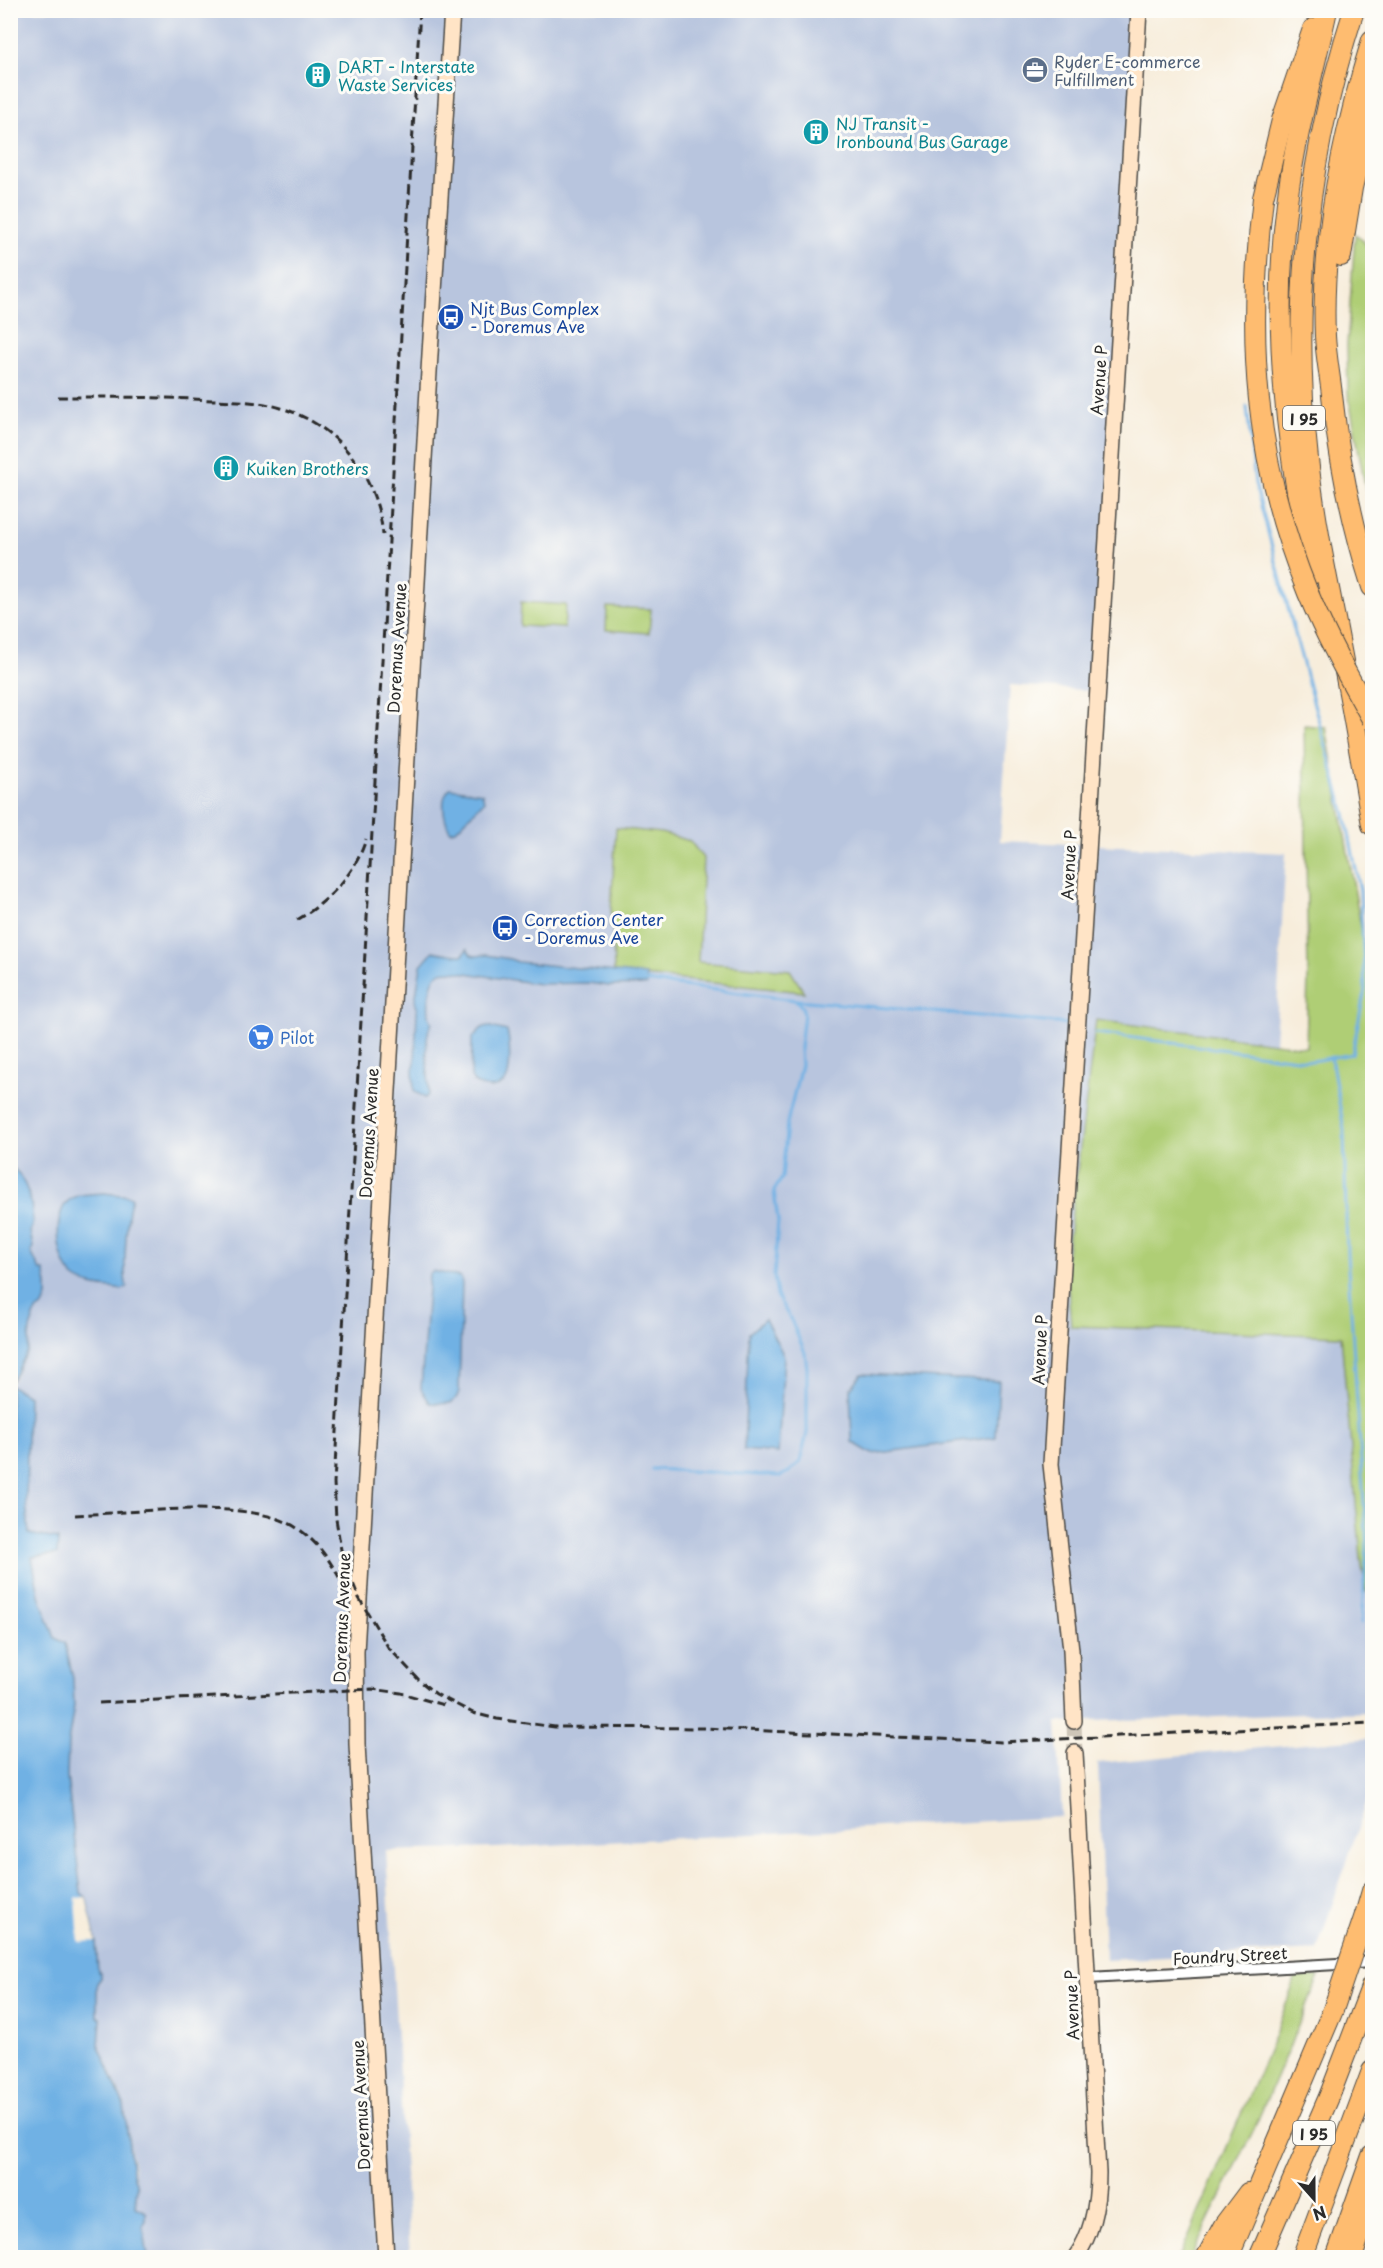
<svg xmlns="http://www.w3.org/2000/svg" width="1383" height="2268" font-family="'Playpen Sans',sans-serif">
<rect width="100%" height="100%" fill="#fdfcf7"/>
<filter id="ink" filterUnits="userSpaceOnUse"><feTurbulence type="fractalNoise" baseFrequency=".0167" numOctaves="2"/><feDisplacementMap in="SourceGraphic" scale="12" xChannelSelector="R" yChannelSelector="G"/><feConvolveMatrix kernelMatrix="1 2 1 2 8 2 1 2 1" color-interpolation-filters="sRGB"/></filter>
<filter id="wash" filterUnits="userSpaceOnUse"><feTurbulence type="fractalNoise" baseFrequency=".008" numOctaves="4" result="noise"/><feDisplacementMap in="SourceGraphic" scale="24" xChannelSelector="R" yChannelSelector="G"/><feGaussianBlur stdDeviation="1.35" result="paint"/><feColorMatrix in="noise" values="0 0 0 0 0 0 0 0 0 0 0 0 0 0 0 0 0 1.4 0 .05"/><feComposite in="paint" operator="in"/></filter>
<g filter="url(#wash)">
<rect width="100%" height="100%" fill="#f7eddb"/>
<g fill="#b8c5de">
<polygon points="11,11 1139,11 1098,691 1010,685 1000,841 1286,853 1275,1044 1096,1020 1066,1260 1071,1326 1341,1335 1361,1559 1366,1591 1372,1597 1372,1712 1057,1722 1062,1817 497,1848 386,1851 410,2257 148,2257 143,2225 146,2220 135,2208 137,2187 121,2096 99,2046 101,2018 97,2015 96,1941 81,1893 67,1777 68,1744 74,1706 73,1678 65,1643 55,1639 39,1595 32,1557 58,1539 29,1534 26,1502 28,1396 11,1385 28,1351 30,1329 36,1311 43,1305 47,1297 47,1284 31,1252 33,1247 29,1231 32,1226 30,1202 17,1170 11,1167"/>
<polygon points="1372,1738 1372,1786 1317,1950 1105,1960 1098,1763"/>
</g>
<g fill="#afce75" stroke="#6d7c50" stroke-width="1.5">
<polygon points="1355,234 1361,238 1372,253 1372,417 1366,491 1348,393 1347,345"/>
<polygon points="521,602 566,605 564,628 520,626"/>
<polygon points="607,607 651,609 649,633 606,630"/>
<polygon points="1304,725 1326,727 1369,973 1372,1009 1372,1597 1366,1591 1361,1559 1341,1336 1071,1326 1066,1260 1096,1020 1306,1047 1308,976"/>
<polygon points="616,828 661,833 690,841 703,858 698,962 790,970 804,992 614,973 613,928 610,927"/>
<polygon points="1296,1977 1319,1977 1254,2129 1191,2257 1175,2257 1181,2254 1274,2037"/>
</g>
<g fill="#70b1e4" stroke="#4e6e88" stroke-width="1.5">
<path d="M450,788l32,5 2,8 -28,29 -6,1c-6,-12 -11,-33 0,-43z"/>
<path d="M467,949l4,6 5,1 10,-1 24,4 8,3 128,13 1,10 -38,1 -20,-3 -50,1 -87,-13c-4,0 -10,0 -13,2 -11,8 -13,41 -7,50 -10,12 -3,54 -3,71l-4,4 -11,-7 -1,-22 2,-6 2,-55 -2,-7 6,-36 12,-14c2,1 27,5 30,4z"/>
<path d="M487,1026l20,5c3,10 4,37 0,47 -6,14 -31,12 -36,-1l1,-39 10,-10z"/>
<path d="M11,1167c15,7 27,49 19,64l3,16 -2,5 9,18 4,1 3,13v13l-4,9 -7,5 -6,18 -2,22 -17,31z"/>
<path d="M104,1193l26,3 2,2c-5,12 -10,77 -5,89l-5,3c-14,-3 -34,-3 -46,-11 -18,-12 -25,-62 -8,-78 10,-8 24,-7 36,-8z"/>
<path d="M433,1271l28,6 1,7 -3,107c-5,17 -13,12 -29,12l-9,-14 8,-115z"/>
<polygon points="765,1319 784,1356 778,1453 744,1450 749,1333"/>
<polygon points="862,1374 999,1381 996,1437 872,1454 852,1442 850,1389"/>
<polygon points="10,1385 28,1396 26,1502 29,1534 58,1539 57,1554 32,1557 39,1595 55,1638 65,1643 73,1678 74,1706 68,1743 67,1777 81,1893 86,1897 96,1941 98,1972 101,1973 101,1978 97,1983 97,2015 101,2018 99,2046 124,2106 132,2169 137,2187 135,2207 146,2212 146,2220 143,2226 148,2257 11,2257"/>
</g>
<polygon fill="#f7eddb" points="86,1897 96,1941 79,1942 76,1898"/>
<g fill="none" stroke-linecap="round" stroke-linejoin="round">
<g stroke="#70b1e4" stroke-width="3">
<polyline points="643,981 796,1000 802,1007 804,1014 800,1047 801,1065 787,1123 782,1178 774,1191 778,1221 774,1276 777,1296 791,1320 805,1353 807,1368 807,1433 800,1462 789,1472 780,1476 652,1469"/>
<polyline points="796,1000 1068,1024"/>
<polyline points="1096,1033 1312,1061 1352,1054 1365,989 1360,890 1345,814 1310,690 1255,483 1247,407"/>
<polyline points="1331,1057 1344,1130 1347,1254 1367,1547 1361,1623"/>
</g>
</g>
</g>
<g filter="url(#ink)">
<g fill="none" stroke-linecap="round" stroke-linejoin="round">
<polyline stroke="#cec6b8" stroke-width="15" stroke-dasharray="15 8" stroke-linecap="butt" points="1074,1721 1075,1753"/>
<defs>
<polyline id="street" points="1089,1978 1372,1962"/>
<g id="secondary">
<polyline points="1074,1721 1071,1650 1051,1464 1139,10"/>
<path d="M1075,1753l23,420c0,30 -5,60 -23,85"/>
<polyline points="386,2258 357,1744 356,1652 430,354 452,10"/>
</g>
<g id="highway">
<path d="M1354,10c-47,146 -63,297 -46,449 6,55 17,110 28,165 13,67 25,134 36,201"/>
<path d="M1372,40c-29,94 -51,196 -47,296 1,20 5,40 7,59 7,66 20,129 40,192"/>
<polyline points="1263,198 1282,120 1313,29"/>
<polyline points="1341,256 1352,188 1372,104"/>
<path d="M1312,574c-25,-123 -41,-246 -25,-372 8,-65 26,-128 40,-192"/>
<polyline points="1365,1915 1372,1891"/>
<polyline points="1206,2258 1224,2225 1248,2193"/>
<polyline points="1228,2258 1333,2010"/>
<polyline points="1259,2258 1329,2097 1372,1985"/>
<polyline points="1302,2258 1372,2071"/>
<polyline points="1336,2258 1372,2156"/>
<polyline points="1352,2258 1372,2196"/>
</g>
</defs>
<use href="#street" stroke="#4a4845" stroke-width="14"/>
<use href="#secondary" stroke="#4a4845" stroke-width="18"/>
<use href="#highway" stroke="#4a4845" stroke-width="22"/>
<use href="#street" stroke="#fff" stroke-width="10"/>
<use href="#secondary" stroke="#ffe4c6" stroke-width="15"/>
<use href="#highway" stroke="#febc70" stroke-width="20"/>
<g stroke="#2b2b2b" stroke-width="3" stroke-dasharray="9 4.5" stroke-linecap="butt">
<polyline points="420,10 334,1483 336,1519 342,1556 359,1598 388,1647 420,1681 436,1694 473,1713 497,1719 555,1727 705,1728 1001,1742 1372,1723"/>
<path d="M58,397c51,0 103,0 155,3 23,1 46,1 68,8 57,17 96,68 102,127"/>
<path d="M297,920c31,-18 59,-47 69,-81"/>
<path d="M75,1515c55,-2 177,-18 222,13 24,16 37,39 50,64"/>
<polyline points="99,1703 372,1689 401,1693 447,1706"/>
</g>
<defs>
<g id="highway-bridge">
<path d="M1263,198c-17,140 -9,263 45,395 18,44 41,85 64,126"/>
<polyline points="1333,2010 1365,1915"/>
</g>
</defs>
<use href="#highway-bridge" stroke="#4a4845" stroke-width="22" stroke-linecap="butt"/>
<use href="#highway-bridge" stroke="#febc70" stroke-width="20"/>
</g>
</g>
<defs>
<symbol id="office-disc" viewBox="-11 -11 22 22"><circle r="9.5" fill="#5c6f8a" stroke="#fdfcf7"/><path d="M-6-3h4V-5.5h4V-3h4V5H-6ZM-1-4.5V-3h2v-1.5ZM-6 0V1H6V0Z" fill="#fff"/></symbol>
<symbol id="building-disc" viewBox="-11 -11 22 22"><circle r="9.5" fill="#0f9aa8" stroke="#fdfcf7"/><path d="M-4-6H4V6H1V3H-1V6H-4ZM-2.5-4.3h1.7v1.8h-1.7ZM.8-4.3h1.7v1.8H.8ZM-2.5-1h1.7V.8h-1.7ZM.8-1h1.7V.8H.8Z" fill="#fff"/></symbol>
<symbol id="bus-disc" viewBox="-11 -11 22 22"><circle r="9.5" fill="#1a4fb4" stroke="#fdfcf7"/><path d="M-5-6H5V4H4V6H2V4H-2V6H-4V4H-5ZM-3.5-4V0h7V-4ZM-3.5 1.2v1.5H-2V1.2ZM2 1.2v1.5H3.5V1.2Z" fill="#fff"/></symbol>
<symbol id="supermarket-disc" viewBox="-11 -11 22 22"><circle r="9.5" fill="#3f7fe0" stroke="#fdfcf7"/><path d="M-6-5.5h2.5l.6 2H6L4.5 2H-2.5L-4.4-4H-6ZM-1.5 3.2a1.3 1.3 0 1 0 .1 0ZM3 3.2a1.3 1.3 0 1 0 .1 0Z" fill="#fff"/></symbol>
</defs>
<g fill-rule="evenodd">
<use href="#office-disc" x="1020" y="55" width="30" height="30"/>
<use href="#building-disc" x="303" y="60" width="30" height="30"/>
<use href="#building-disc" x="801" y="117" width="30" height="30"/>
<use href="#bus-disc" x="436" y="302" width="30" height="30"/>
<use href="#building-disc" x="211" y="453" width="30" height="30"/>
<use href="#bus-disc" x="490" y="913" width="30" height="30"/>
<use href="#supermarket-disc" x="246" y="1022" width="30" height="30"/>
</g>
<g text-anchor="middle" dominant-baseline="central" stroke-width="6" stroke-linejoin="round" paint-order="stroke">
<g fill="#fdfcf7" stroke="#6a6a68" stroke-width="1.5">
<rect x="1283" y="406" width="42" height="24" rx="4.5"/>
<rect x="1293" y="2121" width="42" height="24" rx="4.5"/>
</g>
<g font-size="15" font-weight="bold" fill="#2b2b2b">
<text x="1304" y="418">I 95</text>
<text x="1314" y="2133">I 95</text>
</g>
<g font-size="16" fill="#4e5e75" stroke="#fdfcf7" text-anchor="start">
<text x="1054" y="61">Ryder E-commerce<tspan x="1054" dy="18">Fulfillment</tspan></text>
</g>
<g font-size="16" fill="#0d838f" stroke="#fdfcf7" text-anchor="start">
<text x="338" y="66">DART - Interstate<tspan x="338" dy="18">Waste Services</tspan></text>
<text x="836" y="123">NJ Transit -<tspan x="836" dy="18">Ironbound Bus Garage</tspan></text>
<text x="246" y="468">Kuiken Brothers</text>
</g>
<g font-size="16" fill="#164399" stroke="#fdfcf7" text-anchor="start">
<text x="470" y="308">Njt Bus Complex<tspan x="470" dy="18">- Doremus Ave</tspan></text>
<text x="524" y="919">Correction Center<tspan x="524" dy="18">- Doremus Ave</tspan></text>
</g>
<g font-size="16" fill="#2b2b2b" stroke="#fdfcf7">
<text transform="translate(1098 380) rotate(-86)">Avenue P</text>
<text transform="translate(396 648) rotate(-87)">Doremus Avenue</text>
<text transform="translate(1068 865) rotate(-87)">Avenue P</text>
<text transform="translate(368 1133) rotate(-87)">Doremus Avenue</text>
<text transform="translate(1039 1350) rotate(-87)">Avenue P</text>
<text transform="translate(341 1618) rotate(-88)">Doremus Avenue</text>
<text transform="translate(1230 1955) rotate(-3)">Foundry Street</text>
<text transform="translate(1071 2005) rotate(-92)">Avenue P</text>
<text transform="translate(360 2105) rotate(-93)">Doremus Avenue</text>
</g>
<g font-size="16" fill="#366cbe" stroke="#fdfcf7" text-anchor="start">
<text x="280" y="1037">Pilot</text>
</g>
</g>
<rect width="1383" height="2268" fill="none" stroke="#fdfcf7" stroke-width="36"/>
<g transform="translate(1314 2199) rotate(159)" stroke="#fdfcf7" stroke-width="4.5" paint-order="stroke">
<path d="M0-4.5L10 22L0 15L-10 22Z" fill="#2b2b2b"/>
<text y="-9" font-size="16" font-weight="bold" text-anchor="middle" fill="#2b2b2b">N</text>
</g>
</svg>
